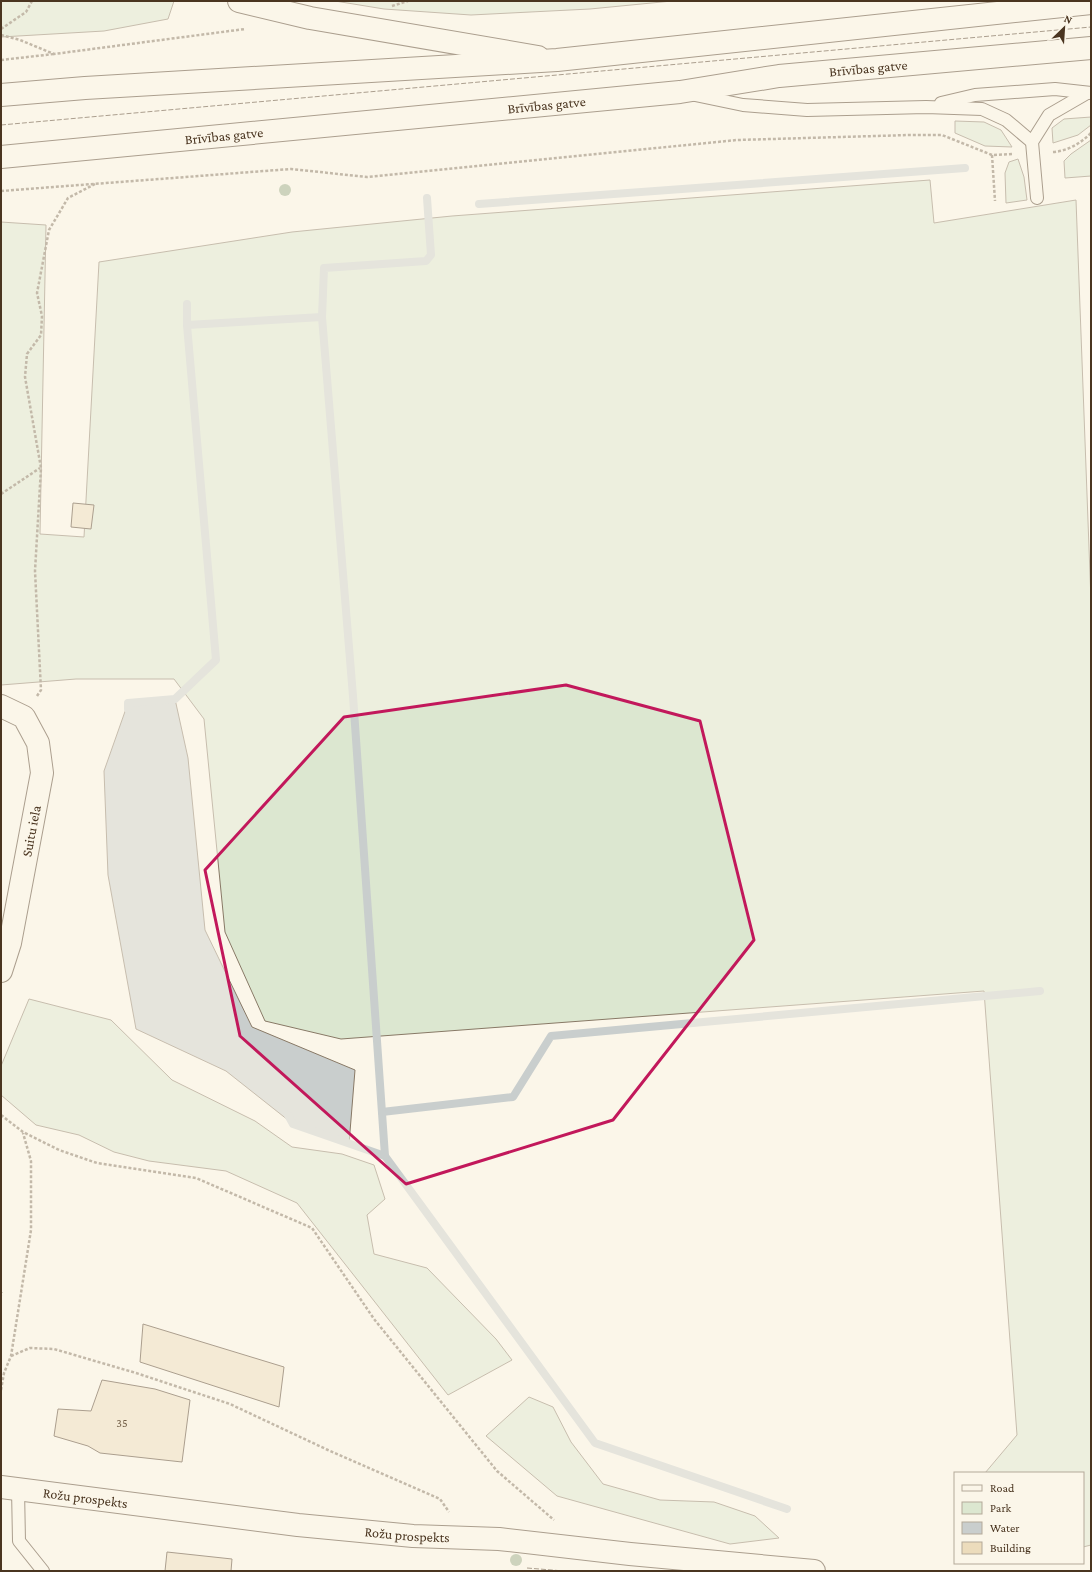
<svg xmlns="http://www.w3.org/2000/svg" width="1092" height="1572" font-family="'Crimson Pro',serif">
<rect width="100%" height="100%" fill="#fbf6e9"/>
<g fill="#dce7d0" stroke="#887966">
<polygon points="1,1 174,1 168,19 104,31 1,37"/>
<polygon points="335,1 672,1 590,9 471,15 384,9"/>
<polygon points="1091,117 1091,125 1078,135 1053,143 1052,128 1064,119"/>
<polygon points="955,121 984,122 1001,130 1012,147 985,146 955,133"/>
<polygon points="1091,140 1091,176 1065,178 1064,161 1071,154"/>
<polygon points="1018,159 1024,177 1027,200 1006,203 1005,173 1009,162"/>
<polygon points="930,180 934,223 1076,200 1091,601 1091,1545 1083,1547 1083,1473 985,1473 1017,1435 984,991 341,1039 265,1021 225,932 204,719 174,679 76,679 1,685 1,222 46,225 40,534 84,537 99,262 292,232 452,216"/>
<polygon points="29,999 111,1020 172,1080 255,1121 292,1147 342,1154 374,1165 385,1199 367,1215 374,1254 427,1268 496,1339 512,1360 448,1395 297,1203 226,1171 149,1161 114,1152 79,1135 36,1125 1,1095 1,1066"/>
<polygon points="529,1397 553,1407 571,1442 603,1484 660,1500 714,1502 755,1516 779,1538 730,1544 557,1496 486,1436"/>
</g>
<polygon fill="#c9cecd" stroke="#887966" points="175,699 188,758 205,930 252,1027 355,1070 349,1144 293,1124 226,1071 136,1029 108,875 104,771 128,703"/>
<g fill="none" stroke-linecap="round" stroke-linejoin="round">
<g stroke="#c9cecd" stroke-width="8">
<polyline points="479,204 965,168"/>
<polyline points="187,325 322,317"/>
<polyline points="128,709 128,703 175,699 216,660 187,325 187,304"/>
<polyline points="382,1112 513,1097 551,1036 1040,991"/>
<polyline points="288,1115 293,1124 385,1156 595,1443 787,1509"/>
<polyline points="385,1156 353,696 322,317 324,268 426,261 431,255 427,198"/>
</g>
</g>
<g fill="#ecdcbc" stroke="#4a3520">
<polygon points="73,503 94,505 91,529 71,527"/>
<polygon points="143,1324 284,1367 279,1407 140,1362"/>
<polygon points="102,1380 155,1389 190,1400 182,1462 100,1453 88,1446 54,1436 58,1409 91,1411"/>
<polygon points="167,1552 232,1559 231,1571 165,1571"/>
</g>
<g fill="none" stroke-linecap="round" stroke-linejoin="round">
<defs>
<g id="lane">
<polyline points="695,95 743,105 807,110 926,107 982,109 1006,120 1032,142"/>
<polyline points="941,103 975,95 1055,89 1091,93"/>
<polyline points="1037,198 1032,142 1049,115 1087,93"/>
<polyline points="18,1489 19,1541 43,1571"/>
</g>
<g id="street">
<polyline points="1,706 24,717 38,743 42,773 10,943 1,971"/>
<path id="s1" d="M1,1487l297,38 115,11 86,3 131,15 184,17"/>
</g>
<polyline id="secondary" points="239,1 310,18 538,57"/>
<g id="highway">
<polyline points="1,95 85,88 557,60 1091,3"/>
<path id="s2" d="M1,157l679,-65 99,-16 312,-28"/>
</g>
</defs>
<use href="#lane" stroke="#4a3520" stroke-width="14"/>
<use href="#street" stroke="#4a3520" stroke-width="24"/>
<use href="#secondary" stroke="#4a3520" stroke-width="24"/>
<use href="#highway" stroke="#4a3520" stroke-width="24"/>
<g stroke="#7f6f5c" stroke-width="2.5" stroke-dasharray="3 2" stroke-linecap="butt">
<polyline points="392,6 408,1"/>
<polyline points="1,29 26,12 32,1"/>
<polyline points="1,35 20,40 54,54 245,29"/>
<polyline points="1,60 54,54"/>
<path d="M1053,152c15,-1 28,-9 38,-19"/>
<polyline points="992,155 995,201"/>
<polyline points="1,191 291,169 367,177 737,140 910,135 942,135 992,155 1014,154"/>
<polyline points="1,494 40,468"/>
<polyline points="37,696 41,690 35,571 41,468 25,377 27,354 41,335 42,316 37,293 49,230 68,198 95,184"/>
<polyline points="1,1115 23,1132 59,1150 97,1163 196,1178 312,1228 374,1319 497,1471 554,1520"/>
<polyline points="11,1356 30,1348 54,1349 136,1373 230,1404 328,1450 440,1499 449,1512"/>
<polyline points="1,1390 4,1373 11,1356 31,1230 31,1161 23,1133"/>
</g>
<use href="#lane" stroke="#fbf6e9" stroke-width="12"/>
<use href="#street" stroke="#fbf6e9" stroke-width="22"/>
<use href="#secondary" stroke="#fbf6e9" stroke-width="22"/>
<use href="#highway" stroke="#fbf6e9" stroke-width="22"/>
<g stroke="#4a3520" stroke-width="1" stroke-dasharray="5 2" stroke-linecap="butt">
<polyline points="1,125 1091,27"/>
<polyline points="1,1300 2,1292"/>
<polyline points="527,1568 564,1571"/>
</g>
</g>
<g fill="#96a887">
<circle cx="285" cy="190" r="6"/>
<circle cx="516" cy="1560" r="6"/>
</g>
<path d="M0 0H1092V1572H0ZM566,685l134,36 54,219 -141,180 -207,64 -166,-148 -35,-166 139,-153z" fill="#fbf6e9" fill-opacity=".55" fill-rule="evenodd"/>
<path fill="none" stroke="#c2185b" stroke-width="3" stroke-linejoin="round" d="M566,685l134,36 54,219 -141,180 -207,64 -166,-148 -35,-166 139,-153z"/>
<g text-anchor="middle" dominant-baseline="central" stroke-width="3" stroke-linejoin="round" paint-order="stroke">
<g font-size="12" fill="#725f47">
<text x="122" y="1423">35</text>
</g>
<g font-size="14" fill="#4a3520" stroke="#fbf6e9">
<text stroke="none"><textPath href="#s2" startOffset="872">Brīvības gatve</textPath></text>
<text stroke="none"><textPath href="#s2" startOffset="548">Brīvības gatve</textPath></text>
<text stroke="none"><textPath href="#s2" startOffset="224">Brīvības gatve</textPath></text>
<text transform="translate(31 831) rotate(-79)">Suitu iela</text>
<text stroke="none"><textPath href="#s1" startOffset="85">Rožu prospekts</textPath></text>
<text stroke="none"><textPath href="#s1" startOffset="409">Rožu prospekts</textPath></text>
</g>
</g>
<rect width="1092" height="1572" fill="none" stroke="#4a3520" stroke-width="4"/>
<rect x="954" y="1472" width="130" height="92" fill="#fbf6e9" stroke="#b4a999"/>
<rect x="962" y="1485" width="20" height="6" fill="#fbf6e9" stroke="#b4a999"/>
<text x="990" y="1492" font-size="12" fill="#4a3520">Road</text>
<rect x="962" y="1502" width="20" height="12" fill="#dce7d0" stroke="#b4a999"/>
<text x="990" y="1512" font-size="12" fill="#4a3520">Park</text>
<rect x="962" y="1522" width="20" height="12" fill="#c9cecd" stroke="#b4a999"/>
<text x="990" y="1532" font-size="12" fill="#4a3520">Water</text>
<rect x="962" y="1542" width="20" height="12" fill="#ecdcbc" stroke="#b4a999"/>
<text x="990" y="1552" font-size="12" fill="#4a3520">Building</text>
<g transform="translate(1064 28) rotate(25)" stroke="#fbf6e9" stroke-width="3" paint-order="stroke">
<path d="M0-3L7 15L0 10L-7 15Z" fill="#4a3520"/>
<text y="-6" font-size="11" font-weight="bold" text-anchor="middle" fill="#4a3520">N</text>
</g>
</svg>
